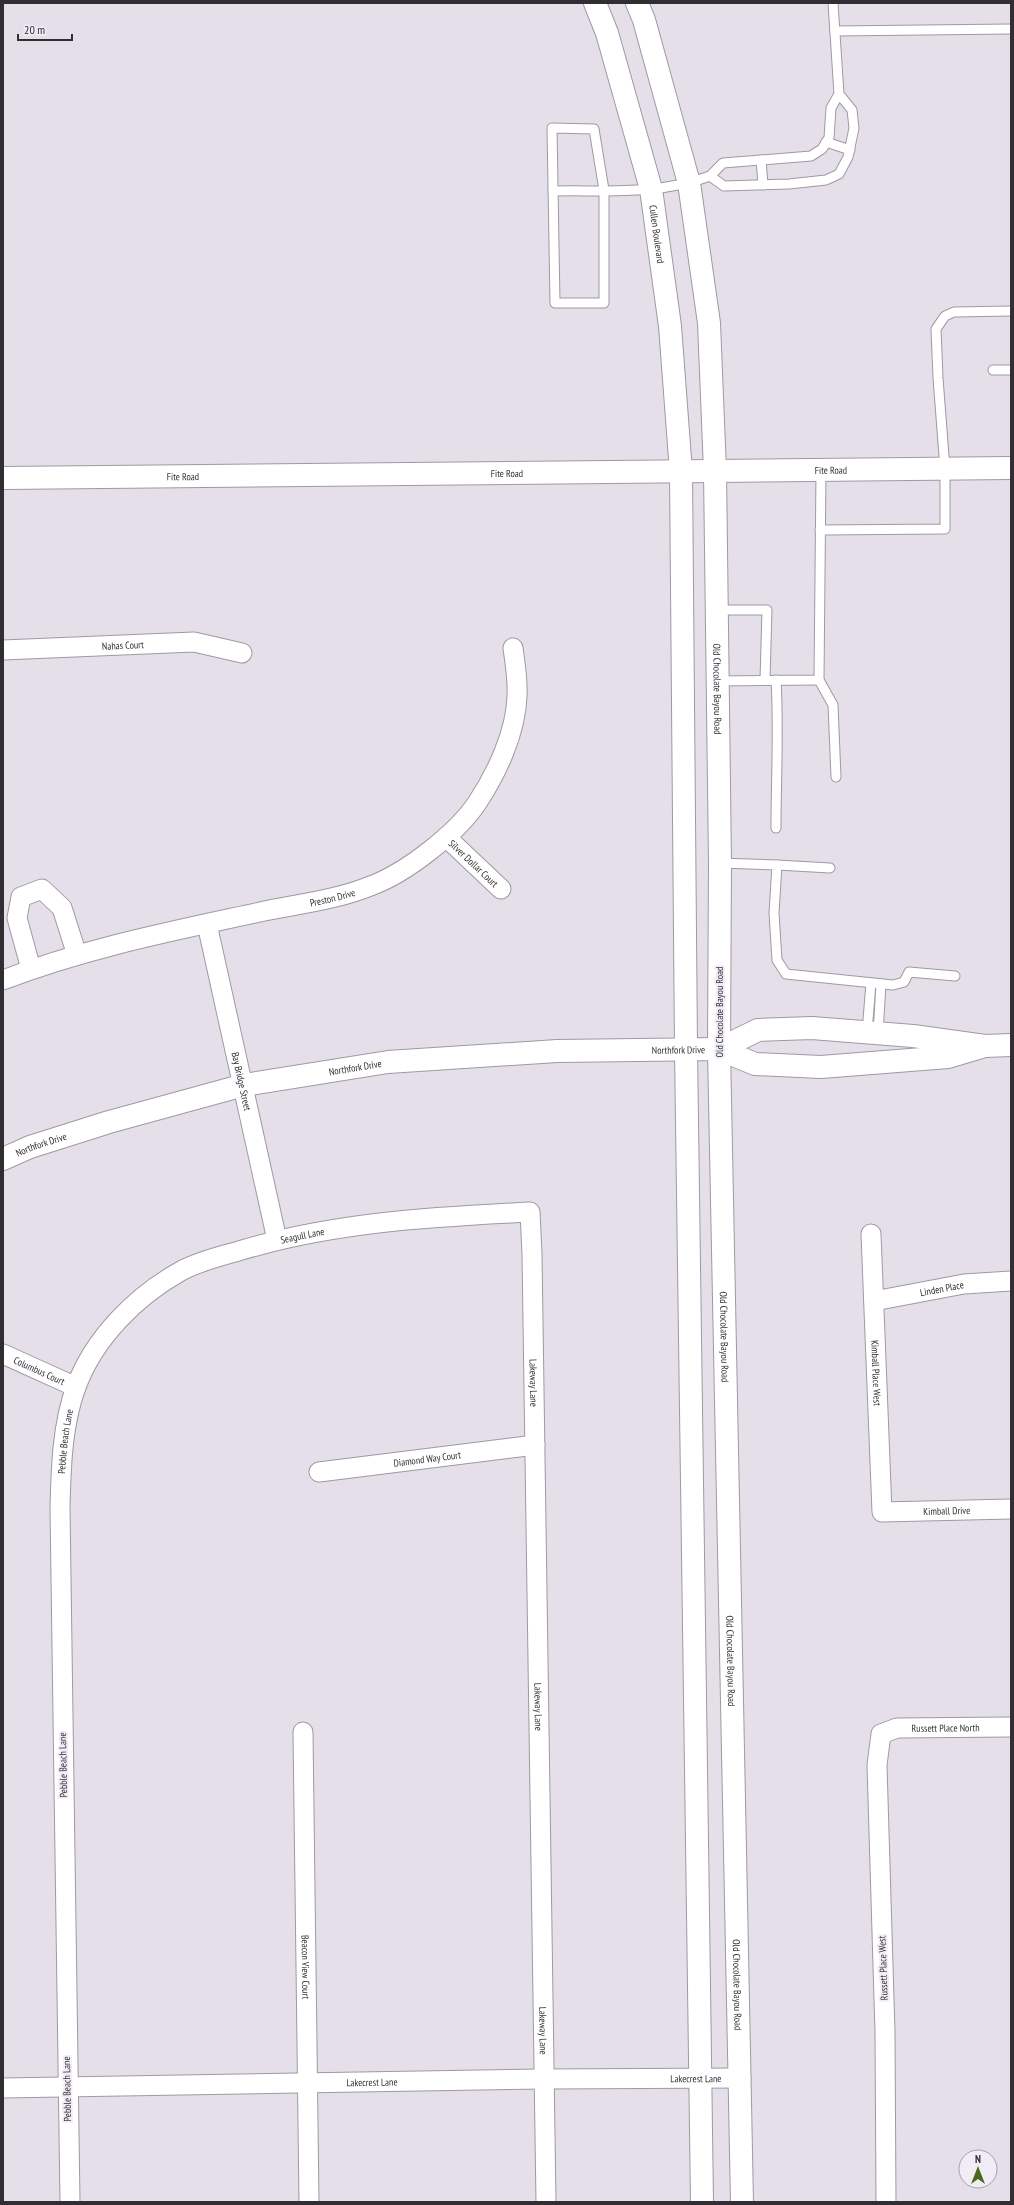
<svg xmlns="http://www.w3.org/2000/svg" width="1014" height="2205" font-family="'PT Sans Narrow',sans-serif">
<rect width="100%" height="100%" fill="#e5dfea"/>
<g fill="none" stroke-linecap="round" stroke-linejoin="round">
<defs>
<g id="lane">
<polyline points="833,3 839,94 831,108 829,138 822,149 811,156 723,163 710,176 724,186 789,184 826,180 839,174 848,157 854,128 852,110 839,94"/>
<polyline points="835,31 1011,29"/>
<polygon points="552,128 594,129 604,190 604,303 555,303"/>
<polyline points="826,142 850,150"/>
<polyline points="761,160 763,185"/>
<path d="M553,191c52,-1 107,4 157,-15"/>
<polyline points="993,370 1011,370"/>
<polyline points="820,530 945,529 945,469 938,378 936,329 945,316 954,312 1011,311"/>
<polyline points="717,610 767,610 765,680"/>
<polyline points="819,680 833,705 836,777"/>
<polyline points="718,681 819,680 821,471"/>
<path d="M776,828c0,-49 3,-99 0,-148"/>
<polyline points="720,863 777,865 774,913 777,960 786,974 893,985 904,982 909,972 955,976"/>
<polyline points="777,865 830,868"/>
<polyline points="867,1032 871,983"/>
<polyline points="878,1033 881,984"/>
</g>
<g id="street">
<path id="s1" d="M3,650l191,-8 48,11"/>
<path id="s2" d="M446,837l55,52"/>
<path id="s3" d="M207,924l70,316"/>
<polyline points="31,969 17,918 21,897 42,889 62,908 77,955"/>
<path id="s4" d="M3,980c83,-32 170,-49 257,-68 38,-8 77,-12 113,-27 34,-13 84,-52 104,-82 20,-30 39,-71 40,-107 1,-16 -2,-33 -4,-48"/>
<path id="s5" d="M871,1234l11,278 129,-3"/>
<path id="s6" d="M874,1301l90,-17 47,-3"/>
<path id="s7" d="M3,1354l73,33"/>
<path id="s8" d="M319,1472l216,-27"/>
<path id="s9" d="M303,1732l6,470"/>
<path id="s10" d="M3,2088l541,-9 197,-1"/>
<path id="s11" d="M70,2202l-10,-694c1,-40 2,-83 16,-121 18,-49 60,-91 105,-116 18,-10 41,-15 61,-21 94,-28 190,-33 288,-38l2,42 14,948"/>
<path id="s12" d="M886,2202l-1,-170 -8,-267 4,-31 16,-6 114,-1"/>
</g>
<g id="secondary">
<path id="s13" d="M595,3l12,30 44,156 19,137 11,146 5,577 16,1153"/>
<path id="s14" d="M637,3l7,17 45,163 20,140 6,148 5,392 -1,186 23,1153"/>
<path id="s15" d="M3,478l1008,-10"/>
<polyline points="719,1049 758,1030 812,1028 913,1036 985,1046 1011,1045"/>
<path id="s16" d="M3,1159l27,-12 79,-25 135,-37 144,-23 169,-11 162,-2 36,15 66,3 127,-10 37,-11"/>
</g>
</defs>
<use href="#lane" stroke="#9e99a3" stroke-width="11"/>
<use href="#street" stroke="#9e99a3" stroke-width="21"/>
<use href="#secondary" stroke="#9e99a3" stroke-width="24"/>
<use href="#lane" stroke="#fff" stroke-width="9"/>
<use href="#street" stroke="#fff" stroke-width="19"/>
<use href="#secondary" stroke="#fff" stroke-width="22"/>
</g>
<g text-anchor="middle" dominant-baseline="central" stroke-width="4" stroke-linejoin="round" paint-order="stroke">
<g font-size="10" fill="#302e32" stroke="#f2ecf7">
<text stroke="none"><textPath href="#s13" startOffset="240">Cullen Boulevard</textPath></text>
<text stroke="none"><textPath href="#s15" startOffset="828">Fite Road</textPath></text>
<text stroke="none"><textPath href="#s15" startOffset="504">Fite Road</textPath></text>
<text stroke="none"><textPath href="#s15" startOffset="180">Fite Road</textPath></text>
<text stroke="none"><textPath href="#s1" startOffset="120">Nahas Court</textPath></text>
<text stroke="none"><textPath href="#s14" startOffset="695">Old Chocolate Bayou Road</textPath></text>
<text stroke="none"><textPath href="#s2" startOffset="38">Silver Dollar Court</textPath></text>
<text stroke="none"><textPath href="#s4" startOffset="340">Preston Drive</textPath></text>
<text transform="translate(719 1012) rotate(-90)">Old Chocolate Bayou Road</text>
<text stroke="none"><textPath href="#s16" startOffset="689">Northfork Drive</textPath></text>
<text stroke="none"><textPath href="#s16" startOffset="365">Northfork Drive</textPath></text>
<text stroke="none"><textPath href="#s3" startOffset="161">Bay Bridge Street</textPath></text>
<text stroke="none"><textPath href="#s16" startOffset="41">Northfork Drive</textPath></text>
<text stroke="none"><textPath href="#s11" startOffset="1103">Seagull Lane</textPath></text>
<text stroke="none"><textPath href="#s6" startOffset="69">Linden Place</textPath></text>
<text stroke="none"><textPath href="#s14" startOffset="1343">Old Chocolate Bayou Road</textPath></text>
<text stroke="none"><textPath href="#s7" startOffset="40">Columbus Court</textPath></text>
<text stroke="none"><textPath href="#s5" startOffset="139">Kimball Place West</textPath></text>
<text stroke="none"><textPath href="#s11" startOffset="1503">Lakeway Lane</textPath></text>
<text stroke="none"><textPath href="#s11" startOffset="761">Pebble Beach Lane</textPath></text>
<text stroke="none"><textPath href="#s8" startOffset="109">Diamond Way Court</textPath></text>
<text stroke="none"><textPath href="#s5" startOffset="343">Kimball Drive</textPath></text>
<text stroke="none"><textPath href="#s14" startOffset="1667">Old Chocolate Bayou Road</textPath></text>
<text stroke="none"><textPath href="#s11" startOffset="1827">Lakeway Lane</textPath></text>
<text stroke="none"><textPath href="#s12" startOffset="534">Russett Place North</textPath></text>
<text transform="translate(63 1765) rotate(-91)">Pebble Beach Lane</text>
<text stroke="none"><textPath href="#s9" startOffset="235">Beacon View Court</textPath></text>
<text transform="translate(883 1968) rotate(-92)">Russett Place West</text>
<text stroke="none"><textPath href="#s14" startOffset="1991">Old Chocolate Bayou Road</textPath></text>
<text stroke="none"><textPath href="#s11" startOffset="2151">Lakeway Lane</textPath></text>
<text stroke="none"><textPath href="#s10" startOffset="693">Lakecrest Lane</textPath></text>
<text stroke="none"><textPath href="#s10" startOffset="369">Lakecrest Lane</textPath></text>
<text transform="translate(67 2089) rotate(-91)">Pebble Beach Lane</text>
</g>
</g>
<rect width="1014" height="2205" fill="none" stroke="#302e32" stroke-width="8"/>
<g transform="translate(978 2169)"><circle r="19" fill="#f2ecf7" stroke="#a4a0a8"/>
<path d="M0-3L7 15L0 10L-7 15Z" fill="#4a671b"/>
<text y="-6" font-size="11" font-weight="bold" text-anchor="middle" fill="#302e32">N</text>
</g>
<path d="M18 34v6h54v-6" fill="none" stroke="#302e32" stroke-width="2"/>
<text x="24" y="34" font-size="12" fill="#302e32" stroke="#f2ecf7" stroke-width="3" paint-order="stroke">20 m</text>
</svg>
